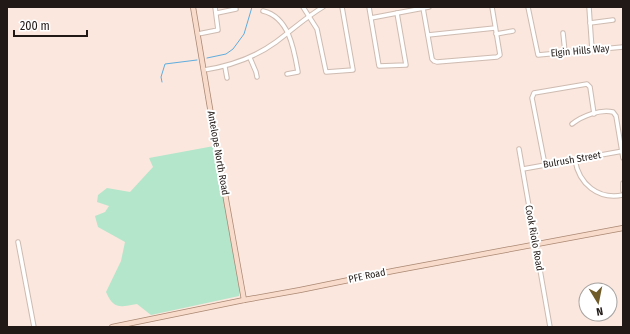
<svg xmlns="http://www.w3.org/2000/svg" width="630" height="334" font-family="'Fira Sans Condensed',sans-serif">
<rect width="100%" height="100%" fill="#fbe7dd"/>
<path fill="#b3e6cb" d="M214,146l26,144 -1,6 -88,19 -14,-11c-17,3 -23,6 -31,-12l15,-31 4,-19 -27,-15 -3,-11 10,-4 4,-6 -12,-4 1,-7 9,-7 23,4 23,-25 -4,-9z"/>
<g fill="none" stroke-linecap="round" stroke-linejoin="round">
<g stroke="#5faddf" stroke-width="1">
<polyline points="7,42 7,43"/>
<polyline points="207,58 226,54 233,49 244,34 252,7"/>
<polyline points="162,82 161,77 165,64 197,60"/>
</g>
<defs>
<g id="minor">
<polyline points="303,7 317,29 326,72 353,70 342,7"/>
<polyline points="369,7 379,66 406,65 397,13"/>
<polyline points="528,7 538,55 623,47"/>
<polyline points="589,7 592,50"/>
<polyline points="423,8 432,59 434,61 437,62 497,57 500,55 492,7"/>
<path d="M263,11c26,6 31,38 35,61l-11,2"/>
<polyline points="217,13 236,9"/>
<polyline points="371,18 429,7"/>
<polyline points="590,23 613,20"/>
<polyline points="563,33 565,52"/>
<polyline points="198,34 218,30 215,7"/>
<polyline points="496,34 513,31"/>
<polyline points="428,35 495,28"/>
<polyline points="250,58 256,72 257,77"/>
<polyline points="225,67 227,78"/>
<path d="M204,70c26,-4 50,-12 72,-28 15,-11 30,-25 47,-35"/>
<path d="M572,124c10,-8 28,-15 41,-12l3,4 7,42"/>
<polyline points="519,149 550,327"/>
<path d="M575,160c4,24 23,40 48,35"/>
<polyline points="545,165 532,98 534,93 587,84 590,87 594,114"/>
<polyline points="523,169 623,151"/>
<polyline points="623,183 623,191"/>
<polyline points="18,242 34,327"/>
</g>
<g id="major">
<polyline points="193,7 214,132 244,300"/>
<polyline points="112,327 244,300 300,290 393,271 623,228"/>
</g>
</defs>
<use href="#minor" stroke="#cebbb1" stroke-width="5.5"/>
<use href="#major" stroke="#aa8874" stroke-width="6"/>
<use href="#minor" stroke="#fff" stroke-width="3.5"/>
<use href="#major" stroke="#f8dbca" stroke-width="4.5"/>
</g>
<g text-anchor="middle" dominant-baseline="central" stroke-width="4" stroke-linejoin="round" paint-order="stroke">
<g font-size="10" fill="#201916" stroke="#fff">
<text transform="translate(580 51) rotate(-5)">Elgin Hills Way</text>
<text transform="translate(218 153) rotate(80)">Antelope North Road</text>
<text transform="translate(572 160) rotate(-10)">Bulrush Street</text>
<text transform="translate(534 238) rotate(80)">Cook Riolo Road</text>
<text transform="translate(367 276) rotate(-12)">PFE Road</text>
</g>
</g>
<rect width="630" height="334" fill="none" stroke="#201916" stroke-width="16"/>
<g transform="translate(598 302) rotate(170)"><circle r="19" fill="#ffffff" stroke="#a6a3a2"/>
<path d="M0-3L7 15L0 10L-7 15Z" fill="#705b2a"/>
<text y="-6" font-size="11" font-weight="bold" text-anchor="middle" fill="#201916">N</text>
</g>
<path d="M14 30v6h73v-6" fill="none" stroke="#201916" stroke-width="2"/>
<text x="20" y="30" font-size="12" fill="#201916" stroke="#ffffff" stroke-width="3" paint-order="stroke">200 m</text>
</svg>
